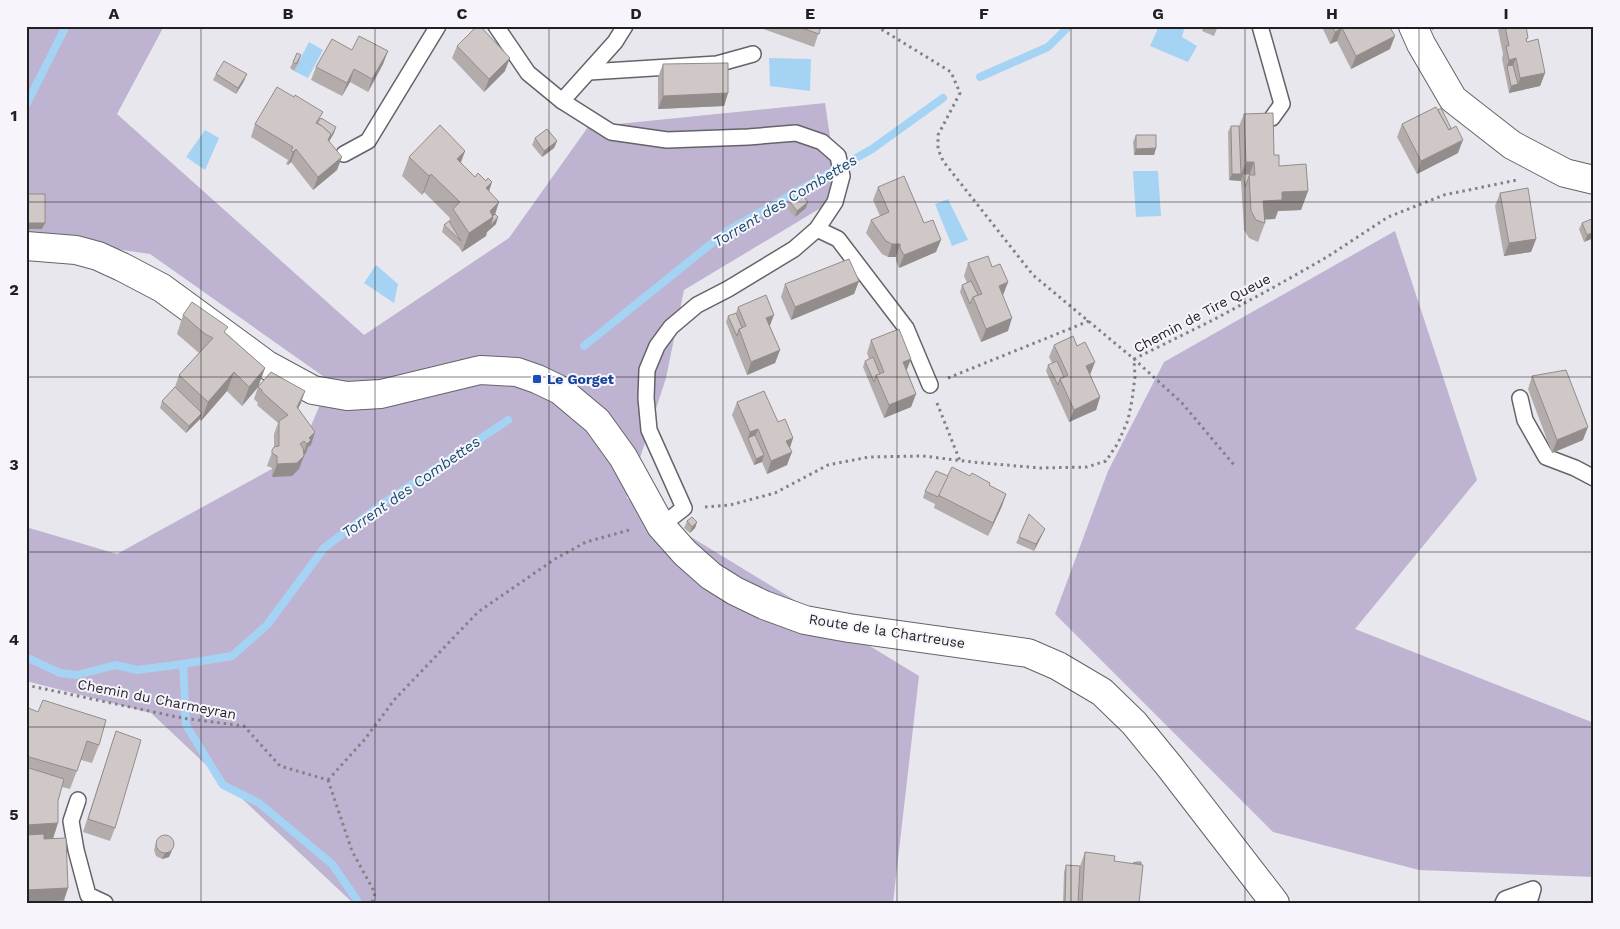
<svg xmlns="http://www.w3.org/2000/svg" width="1620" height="929" font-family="'Work Sans',sans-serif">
<rect width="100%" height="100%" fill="#e9e7ee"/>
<g fill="#beb3d0">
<polygon points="26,26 164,26 117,114 364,335 509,238 588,127 825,103 839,197 684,290 666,378 627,498 919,676 893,903 353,903 151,713 26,681 26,527 117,554 299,454 330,381 150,254 26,236"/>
<polygon points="1395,231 1477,480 1355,629 1594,723 1594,877 1419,870 1273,832 1055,614 1108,471 1164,362"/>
</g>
<g fill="#a5d3f4">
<polygon points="1159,26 1185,26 1182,37 1197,46 1188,62 1150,46"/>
<polygon points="309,42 323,50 308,78 294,71"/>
<polygon points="769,58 811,59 810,91 770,86"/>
<polygon points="205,130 219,138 205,170 186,157"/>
<polygon points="1133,171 1158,171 1161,216 1136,217"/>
<polygon points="948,199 968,240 952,246 935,204"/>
<polygon points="376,265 398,284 394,303 364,283"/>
</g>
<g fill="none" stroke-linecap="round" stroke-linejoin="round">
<g stroke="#a5d3f4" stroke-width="8">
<polyline points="980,77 1048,47 1069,26"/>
<polyline points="26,105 66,26"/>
<polyline points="584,346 727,231 872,149 943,98"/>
<polyline points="26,657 60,673 77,675 116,665 137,670 183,664 185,702"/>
<polyline points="183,664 232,656 267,625 324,548 382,504 508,420"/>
<polyline points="185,705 186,725 223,785 259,803 332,864 359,903"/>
</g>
<defs>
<g id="lane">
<polyline points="496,26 528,73 562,101 611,132 667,140 748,137 796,133 822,142 838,156 842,176 835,202 817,229 794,249 728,289 697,305 671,327 657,346 647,370 646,398 649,430 684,508 661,526"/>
<polyline points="1260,26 1282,104 1272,118"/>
<polyline points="589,72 717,64 753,54"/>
<polyline points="562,101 615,42 625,26"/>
<polyline points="344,154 368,141 438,26"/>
<polyline points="817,229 838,239 906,328 930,385"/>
<polyline points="1520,398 1525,420 1546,457 1575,468 1594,478"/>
<polyline points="78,800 71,821 76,850 88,895 105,903"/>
<polyline points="1503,903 1505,899 1533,889 1529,903"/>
</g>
<g id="secondary">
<polyline points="1413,26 1421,44 1453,99 1512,145 1565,173 1594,180"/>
<polyline points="26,246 76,250 98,256 122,267 162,288 267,365 313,390 347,396 381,394 480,370 517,372 537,379 560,390 597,421 623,457 661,526 685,553 711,576 735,591 764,605 805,620 849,628 1028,653 1058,666 1102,692 1134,723 1170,767 1275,903"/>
</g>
</defs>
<use href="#lane" stroke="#656369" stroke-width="18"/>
<use href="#secondary" stroke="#656369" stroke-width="30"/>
<g stroke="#838186" stroke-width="3" stroke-dasharray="2.5 4" stroke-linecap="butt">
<polyline points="876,26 951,72 960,93 938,135 938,149 943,161 1033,275 1134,359 1182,403 1234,465"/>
<polyline points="948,378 1089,321"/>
<polyline points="937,403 960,461"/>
<polyline points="705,507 730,505 775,493 828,465 869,457 923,456 972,462 1040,468 1087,467 1106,461 1118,443 1128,420 1132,400 1135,377 1134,359 1213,320 1276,286 1327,257 1388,217 1444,195 1517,180"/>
<polyline points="26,685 182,718 244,726 280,766 328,780"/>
<polyline points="328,780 365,739 395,699 478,612 555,559 586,542 633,529"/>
<polyline points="328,780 352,851 375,893 372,903"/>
</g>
<use href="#lane" stroke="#fff" stroke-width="15"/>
<use href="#secondary" stroke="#fff" stroke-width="28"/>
</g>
<g fill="#b3acab">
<polygon points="755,26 821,26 814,47"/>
<polygon points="1204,26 1218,26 1214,36 1202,31"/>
<polygon points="1324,26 1389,26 1390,49 1351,69 1337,41 1330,44 1323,29"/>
<polygon points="1500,26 1526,26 1527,42 1545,73 1540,86 1509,93 1502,59 1503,54 1498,30"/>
<polygon points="457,46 505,71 484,92 452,58"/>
<polygon points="352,50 388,51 383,64 368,92 350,82 342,96 311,80 316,67"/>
<polygon points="301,55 299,62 294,71 290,68 293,62"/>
<polygon points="663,64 728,93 724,106 658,109 658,77"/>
<polygon points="216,74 244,81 236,94 213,80"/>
<polygon points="1244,114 1274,155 1279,166 1308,191 1301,210 1278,211 1275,219 1265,219 1265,223 1258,242 1249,238 1244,230 1241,181 1229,180 1228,132 1231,126 1239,126"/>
<polygon points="321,118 334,133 329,141 337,170 313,190 291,162 288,165 286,164 288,160 251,137 255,124"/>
<polygon points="1402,124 1458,153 1417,174 1397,137"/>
<polygon points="1136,135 1156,148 1154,155 1134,155 1133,142"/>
<polygon points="535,138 557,141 554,148 542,157 532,145"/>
<polygon points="465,151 461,163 489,191 495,214 496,224 487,232 486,236 462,252 459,247 442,232 444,225 449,221 450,218 424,192 422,195 402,176 409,157"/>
<polygon points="878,187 936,252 899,268 896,261 896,257 888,257 882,254 866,233 871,220 880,216 873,200"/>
<polygon points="1500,193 1536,239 1531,252 1504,256 1495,206"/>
<polygon points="790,202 806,208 795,217 788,209"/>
<polygon points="1594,218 1584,242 1579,229 1582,223"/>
<polygon points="968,263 1008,282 1003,295 1008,331 981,342 960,292 962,285 967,283 964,276"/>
<polygon points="859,281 854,294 791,320 781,297 785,284"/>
<polygon points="738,307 770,326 780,350 775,363 747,375 726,322 728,316 736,313"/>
<polygon points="183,315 226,333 265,368 258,387 242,406 227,391 201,421 200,419 186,433 160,408 162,401 175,387 179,375 199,353 177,334"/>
<polygon points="871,340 907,371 916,394 911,407 884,418 863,367 865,361 869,359 867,353"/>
<polygon points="1054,345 1090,375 1100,397 1096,410 1069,422 1046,371 1048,365 1052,363 1049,357"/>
<polygon points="1532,376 1583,440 1552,453 1528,389"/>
<polygon points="258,387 305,391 298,409 315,432 311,445 308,447 306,453 304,455 299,469 292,476 272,477 272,468 267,466 268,463 274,447 274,434 278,423 257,405 258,403 254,399"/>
<polygon points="737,402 778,422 793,438 790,448 787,465 767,474 762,462 754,465 732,415"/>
<polygon points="948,476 989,485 1006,494 1002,506 988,536 934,508 935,504 923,498 925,491"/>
<polygon points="687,521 697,522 695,528 690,533 684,528"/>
<polygon points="1045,529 1034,551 1016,543 1019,537"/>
<polygon points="26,707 99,745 92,763 81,760 70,789 62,787 58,801 53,839 68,888 64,900 26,903"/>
<polygon points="116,731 115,828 110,841 83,832"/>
<polygon points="156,843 172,851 169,857 162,859 156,856 154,850"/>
<polygon points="1085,852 1114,861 1139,903 1063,903 1064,872 1066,865 1080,866"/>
</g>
<g fill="#928c8b">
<polygon points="1433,26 1441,26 1432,30"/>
<polygon points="1342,28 1337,41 1330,44 1335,32"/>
<polygon points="1395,36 1390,49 1351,69 1356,56"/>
<polygon points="388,51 383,64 368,92 372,79"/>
<polygon points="510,58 505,71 484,92 489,79"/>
<polygon points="1516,58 1511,71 1507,66 1509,60"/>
<polygon points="354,69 350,82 342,96 347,83"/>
<polygon points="1545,73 1540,86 1509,93 1511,86 1518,84 1520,78"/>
<polygon points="247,74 244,81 236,94 238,88"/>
<polygon points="728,93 724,106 658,109 663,96"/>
<polygon points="336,127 334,133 323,152 328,140"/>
<polygon points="1463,140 1458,153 1417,174 1421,161"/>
<polygon points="557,141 554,148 542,157 544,151"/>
<polygon points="1156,148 1154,155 1134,155 1136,149"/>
<polygon points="296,149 291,162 288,165 293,152"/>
<polygon points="465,151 458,169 457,159"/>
<polygon points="342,157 337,170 313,190 318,177"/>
<polygon points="1246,162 1254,162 1249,176 1243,174 1241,181 1229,180 1232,174 1241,174"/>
<polygon points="431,174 424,192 422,195 429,176"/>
<polygon points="492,182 486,201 486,188"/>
<polygon points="1308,191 1301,210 1278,211 1275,219 1256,220 1263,201 1282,192"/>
<polygon points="499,202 493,221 498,217 496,224 487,232 486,236 462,252 469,233"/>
<polygon points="808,202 806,208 795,217 797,211"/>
<polygon points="26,223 45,223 42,229 26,229"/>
<polygon points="1594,232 1594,238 1584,242 1587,235"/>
<polygon points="1536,239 1531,252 1504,256 1509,243"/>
<polygon points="941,240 936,252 899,268 904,255"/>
<polygon points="892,244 900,244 896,257 888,257"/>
<polygon points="859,281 854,294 791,320 795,307"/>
<polygon points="1008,282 1003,295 994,299 999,286"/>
<polygon points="774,315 769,328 766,318"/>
<polygon points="1012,318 1008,331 981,342 986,329"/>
<polygon points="780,350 775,363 747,375 751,362"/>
<polygon points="911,359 906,372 903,362"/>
<polygon points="1095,362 1090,375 1081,379 1086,366"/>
<polygon points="265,368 258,387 242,406 249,387"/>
<polygon points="234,372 227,391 201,421 208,402"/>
<polygon points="305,391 301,403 292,420 297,407"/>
<polygon points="916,394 911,407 884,418 889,405"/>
<polygon points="1100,397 1096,410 1069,422 1074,410"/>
<polygon points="202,413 200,419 186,433 189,426"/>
<polygon points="1588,427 1583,440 1552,453 1557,440"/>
<polygon points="758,429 753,442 748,438 750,432"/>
<polygon points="315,432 311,445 308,447 306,453 302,457 309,438"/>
<polygon points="793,438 789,450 786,441"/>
<polygon points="792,452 787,465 767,474 771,461"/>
<polygon points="764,455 762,462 754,465 756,459"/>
<polygon points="304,456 299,469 292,476 272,477 277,464"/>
<polygon points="1006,494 1002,506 988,536 993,523"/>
<polygon points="697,522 695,528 690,533 692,527"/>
<polygon points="1045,529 1034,551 1036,544"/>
<polygon points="58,823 52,842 26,843 26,825"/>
<polygon points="174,844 169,857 162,859 165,853"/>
<polygon points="68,888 63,903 26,903 26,890"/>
</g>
<g fill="#d0c8c7" stroke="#928c8b">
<polygon points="477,26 480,26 510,58 489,79 457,46"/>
<polygon points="796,26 821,26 819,34"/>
<polygon points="1332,26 1389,26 1395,36 1356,56 1342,28 1335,32"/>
<polygon points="1505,26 1526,26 1528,38 1526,39 1527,42 1538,39 1545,73 1520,78 1516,58 1509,60 1506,46 1509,46"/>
<polygon points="359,36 388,51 372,79 354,69 347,83 316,67 332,39 352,50"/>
<polygon points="297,53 301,55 296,64 293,62"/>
<polygon points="224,61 247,74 238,88 216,74"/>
<polygon points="728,63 728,93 663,96 663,64"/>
<polygon points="1513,65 1518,84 1511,86 1507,66"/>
<polygon points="277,87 294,97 295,95 323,112 316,123 322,126 331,134 328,140 342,157 318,177 296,149 293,152 291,151 293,147 255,124"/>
<polygon points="1436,107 1449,130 1456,126 1463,140 1421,161 1402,124"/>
<polygon points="1441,108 1451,128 1449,130 1438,110"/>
<polygon points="1273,113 1274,155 1279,155 1279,166 1306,164 1308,191 1282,192 1282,200 1263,201 1265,223 1256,220 1251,211 1249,175 1255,175 1254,162 1246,162 1244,114"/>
<polygon points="321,118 336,127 329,140 331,134 322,126 317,123"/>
<polygon points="440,125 465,151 457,159 475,177 478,173 486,181 488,178 492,182 486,188 499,202 490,211 493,217 469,233 453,209 460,202 431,174 429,176 409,157"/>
<polygon points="1231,126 1239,126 1241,174 1232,174"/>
<polygon points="547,129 557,141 544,151 535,138"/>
<polygon points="1136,135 1156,135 1156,148 1136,149"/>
<polygon points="1243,174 1250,174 1245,187"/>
<polygon points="904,176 924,223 933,220 941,240 904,255 900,248 900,244 892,244 886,241 871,220 889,212 878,187"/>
<polygon points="1528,188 1536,239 1509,243 1500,193"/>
<polygon points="801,193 808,202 797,211 790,202"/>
<rect x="26" y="194" width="19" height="29"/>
<polygon points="495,214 498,217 490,226 493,217 491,218"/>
<polygon points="1594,218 1594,232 1587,235 1582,223"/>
<polygon points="449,221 461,241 444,225"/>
<polygon points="988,256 992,267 1000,264 1008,282 999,286 1012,318 986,329 973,297 982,294 968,263"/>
<polygon points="849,259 859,281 795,307 785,284"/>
<polygon points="971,281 978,295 973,297 970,304 962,285"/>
<polygon points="766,295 774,315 766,318 780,350 751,362 739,329 746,326 738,307"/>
<polygon points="192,302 228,327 224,332 265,368 249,387 234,372 208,402 179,375 213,338 205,334 183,315"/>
<polygon points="736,313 742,328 739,329 737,336 728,316"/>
<polygon points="899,329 911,359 903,362 916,394 889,405 876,375 884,372 871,340"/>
<polygon points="1073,336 1077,346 1085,342 1095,362 1086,366 1100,397 1074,410 1060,379 1068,375 1054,345"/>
<polygon points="873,357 880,374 876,375 874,382 865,361"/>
<polygon points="1057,361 1064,377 1060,379 1058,385 1048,365"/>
<polygon points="1566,370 1588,427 1557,440 1532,376"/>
<polygon points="271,372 305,391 297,407 315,432 309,438 311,440 307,444 304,441 300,444 303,448 304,456 297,463 277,464 277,456 272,453 272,450 274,447 279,446 279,421 288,415 262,392 262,390 258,387"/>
<polygon points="175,387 202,413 189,426 162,401"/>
<polygon points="764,391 778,422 785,419 793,438 786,441 792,452 771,461 758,429 750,432 737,402"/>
<polygon points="755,435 764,455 756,459 748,438"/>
<polygon points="952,467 970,476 972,473 990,483 989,485 1006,494 993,523 938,495"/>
<polygon points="936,471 948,476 938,497 925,491"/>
<polygon points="1029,514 1045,529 1036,544 1019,537"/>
<polygon points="692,517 697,522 692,527 687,521"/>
<polygon points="43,700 106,720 99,745 87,741 77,771 26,756 26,707 38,712"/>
<polygon points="116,731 141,740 115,828 88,819"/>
<polygon points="26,767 64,779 58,801 58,823 26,825"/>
<polygon points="44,834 44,839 66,838 68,888 26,890 26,835"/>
<circle cx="165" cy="844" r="9"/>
<polygon points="1085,852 1115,856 1114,861 1143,865 1139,903 1082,903"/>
<polygon points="1137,862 1141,862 1141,864 1133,863"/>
<polygon points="1066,865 1080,866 1078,903 1065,903"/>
<polygon points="64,900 64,903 26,903 26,902"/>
</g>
<path fill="none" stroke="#201f22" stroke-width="1" stroke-opacity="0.55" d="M201,26v877M375,26v877M549,26v877M723,26v877M897,26v877M1071,26v877M1245,26v877M1419,26v877M26,202h1568M26,377h1568M26,552h1568M26,727h1568"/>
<rect fill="#1a4fb4" stroke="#f7f4fb" stroke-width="2" x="532" y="374" width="10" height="10" rx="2.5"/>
<g text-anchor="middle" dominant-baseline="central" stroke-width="4" stroke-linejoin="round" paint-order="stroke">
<g font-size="14" fill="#201f22" stroke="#f7f4fb">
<text transform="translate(1202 313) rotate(-28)">Chemin de Tire Queue</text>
<text transform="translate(887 631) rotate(9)">Route de la Chartreuse</text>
<text transform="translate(157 699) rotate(11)">Chemin du Charmeyran</text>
</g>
<g font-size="14" font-weight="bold" fill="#164399" stroke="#f7f4fb" text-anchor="start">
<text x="547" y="379">Le Gorget</text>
</g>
<g font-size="15" font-style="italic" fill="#164d6c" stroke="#f7f4fb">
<text transform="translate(785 201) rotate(-31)">Torrent des Combettes</text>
<text transform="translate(411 487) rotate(-35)">Torrent des Combettes</text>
</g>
</g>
<rect width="1620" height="929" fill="none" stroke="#f7f4fb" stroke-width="55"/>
<rect x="28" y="28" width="1564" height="874" fill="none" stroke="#201f22" stroke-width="2"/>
<g font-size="16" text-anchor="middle" font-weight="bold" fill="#201f22">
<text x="114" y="19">A</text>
<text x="288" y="19">B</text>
<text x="462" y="19">C</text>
<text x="636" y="19">D</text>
<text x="810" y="19">E</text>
<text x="984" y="19">F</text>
<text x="1158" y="19">G</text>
<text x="1332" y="19">H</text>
<text x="1506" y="19">I</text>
<text x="14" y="121">1</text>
<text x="14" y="295">2</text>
<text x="14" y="470">3</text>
<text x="14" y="645">4</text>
<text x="14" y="820">5</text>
</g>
</svg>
